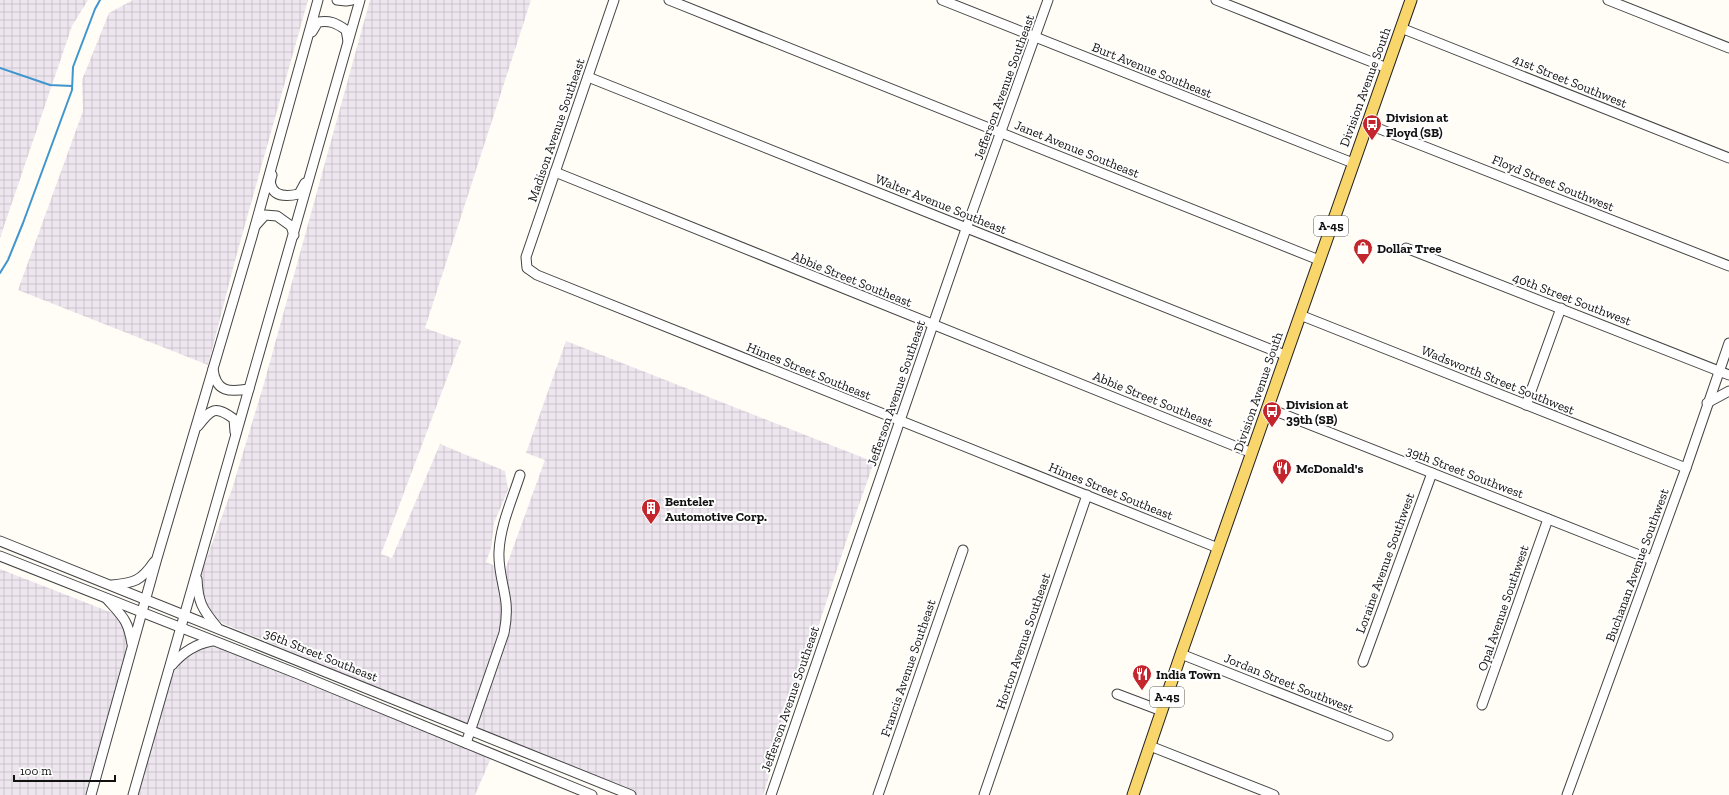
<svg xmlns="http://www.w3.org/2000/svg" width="1729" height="795" font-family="'Zilla Slab',serif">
<defs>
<pattern id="industrial-grid" width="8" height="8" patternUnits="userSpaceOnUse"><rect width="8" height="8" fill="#eee6ef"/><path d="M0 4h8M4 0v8" fill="none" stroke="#cbc4cc"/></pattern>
</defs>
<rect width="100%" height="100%" fill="#fffdf5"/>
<g fill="url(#industrial-grid)">
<polygon points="0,0 88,0 72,26 0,238"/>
<polygon points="133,0 308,0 236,257 208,365 18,290 83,111 82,80 109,13"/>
<polygon points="370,0 531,0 425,328 461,341 381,554 392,558 440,444 505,471 508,490 494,523 491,548 486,562 505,570 545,460 526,453 566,341 874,462 848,536 763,795 636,795 222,623 211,613 202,597 201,574 232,489 263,387"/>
<polygon points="0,569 115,614 124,624 128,648 85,795 0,795"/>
<polygon points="216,647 491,758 475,795 138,795 174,668 198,648"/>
</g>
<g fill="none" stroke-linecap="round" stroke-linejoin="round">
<g stroke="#3f96cf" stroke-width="2">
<polyline points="0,68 50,85 72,86"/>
<polyline points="0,273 8,260 23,223 72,90 73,67 95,9 100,0"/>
</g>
<defs>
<g id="minor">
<polyline points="337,0 346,1 352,0"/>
<polyline points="614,0 526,257 527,268 537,275 1218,548"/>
<polyline points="669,0 1319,260"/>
<polyline points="942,0 1353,163"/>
<polyline points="1216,0 1387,68"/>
<polyline points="1608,0 1729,48"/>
<polyline points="1401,28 1729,158"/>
<path d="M312,32l6,-10c12,-2 18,1 28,8l2,11"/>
<polyline points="588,77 1285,355"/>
<polyline points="1367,124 1729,266"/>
<polyline points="555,172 1252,453"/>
<path d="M272,175c-1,3 -2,8 -1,10 3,13 19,11 28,9l6,-11"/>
<polyline points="256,225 265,215 277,216 291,226 294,235"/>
<polyline points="1406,248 1729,375"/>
<polyline points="1300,315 1686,468"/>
<path d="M213,369c3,24 17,23 36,20"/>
<polyline points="1707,403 1729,391"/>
<polyline points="1526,405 1561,308"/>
<polyline points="1268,408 1652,560"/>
<path d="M198,426c13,-17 17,-21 36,-7l1,13"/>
<polyline points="0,541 631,795"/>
<polyline points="0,556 298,674 592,795"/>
<path d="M197,579c1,23 5,30 20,48"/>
<path d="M112,585c22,-2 29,-4 42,-23"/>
<path d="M107,599c16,18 21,21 25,45"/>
<polyline points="1181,654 1388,736"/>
<polyline points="1363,662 1432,473"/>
<path d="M172,665c11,-13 23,-21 40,-24"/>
<polyline points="1117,694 1162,711"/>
<polyline points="1482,705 1548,519"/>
<path d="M466,743l38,-110c2,-10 3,-20 2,-30 -2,-18 -8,-33 -7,-51 1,-26 13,-52 21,-77"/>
<polyline points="1150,746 1274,795"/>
<polyline points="91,795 157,558 252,237 318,0"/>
<polyline points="133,795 360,0"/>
<polyline points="771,795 966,229 1048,0"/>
<polyline points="878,795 963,550"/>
<polyline points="984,795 1087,495"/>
<polyline points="1567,795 1686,468 1729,343"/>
</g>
<polyline id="major" points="1133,795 1181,654 1411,0"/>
</defs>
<use href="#minor" stroke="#444" stroke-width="11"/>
<use href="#major" stroke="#222" stroke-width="13"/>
<use href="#minor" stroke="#fff" stroke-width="9"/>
<use href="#major" stroke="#f9d66b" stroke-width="11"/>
</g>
<defs>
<symbol id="bus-pin" viewBox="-11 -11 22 30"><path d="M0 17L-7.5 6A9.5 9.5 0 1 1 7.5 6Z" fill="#c4262e" stroke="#fff"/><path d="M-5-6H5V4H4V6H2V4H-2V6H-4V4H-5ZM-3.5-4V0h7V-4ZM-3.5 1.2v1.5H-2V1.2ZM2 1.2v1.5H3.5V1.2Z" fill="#fff"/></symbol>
<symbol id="shop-pin" viewBox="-11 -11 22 30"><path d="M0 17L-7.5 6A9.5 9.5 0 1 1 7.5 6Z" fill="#c4262e" stroke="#fff"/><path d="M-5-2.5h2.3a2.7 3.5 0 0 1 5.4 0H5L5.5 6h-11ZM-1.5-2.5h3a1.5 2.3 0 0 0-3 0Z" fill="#fff"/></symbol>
<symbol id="restaurant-pin" viewBox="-11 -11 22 30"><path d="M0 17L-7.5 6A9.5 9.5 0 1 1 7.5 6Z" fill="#c4262e" stroke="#fff"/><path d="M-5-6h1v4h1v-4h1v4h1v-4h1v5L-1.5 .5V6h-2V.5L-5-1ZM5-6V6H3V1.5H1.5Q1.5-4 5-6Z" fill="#fff"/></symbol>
<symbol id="building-pin" viewBox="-11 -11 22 30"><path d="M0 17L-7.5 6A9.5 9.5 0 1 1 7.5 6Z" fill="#c4262e" stroke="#fff"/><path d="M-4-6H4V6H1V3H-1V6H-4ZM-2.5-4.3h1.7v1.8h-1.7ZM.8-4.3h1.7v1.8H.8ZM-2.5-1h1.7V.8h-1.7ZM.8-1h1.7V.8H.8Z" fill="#fff"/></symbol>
</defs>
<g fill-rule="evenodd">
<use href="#bus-pin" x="1361" y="113" width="22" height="30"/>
<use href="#shop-pin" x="1352" y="237" width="22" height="30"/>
<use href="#bus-pin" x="1261" y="400" width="22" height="30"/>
<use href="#restaurant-pin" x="1271" y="457" width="22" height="30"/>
<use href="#building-pin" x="640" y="497" width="22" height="30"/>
<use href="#restaurant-pin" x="1131" y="663" width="22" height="30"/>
</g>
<g text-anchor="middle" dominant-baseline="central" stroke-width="4" stroke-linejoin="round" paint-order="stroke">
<g fill="#fff" stroke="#585858" stroke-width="1">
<rect x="1314" y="216" width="34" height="20" rx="3"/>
<rect x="1150" y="687" width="34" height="20" rx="3"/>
</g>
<g font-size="12" font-weight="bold" fill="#111">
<text x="1331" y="226">A-45</text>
<text x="1167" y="697">A-45</text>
</g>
<g font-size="13" fill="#111" stroke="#fff">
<text transform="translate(1152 70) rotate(22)">Burt Avenue Southeast</text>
<text transform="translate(1570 81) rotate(22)">41st Street Southwest</text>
<text transform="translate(1004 87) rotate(-70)">Jefferson Avenue Southeast</text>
<text transform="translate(1365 87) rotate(-70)">Division Avenue South</text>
<text transform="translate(556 130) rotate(-71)">Madison Avenue Southeast</text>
<text transform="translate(1077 149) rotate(22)">Janet Avenue Southeast</text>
<text transform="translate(1553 183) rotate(22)">Floyd Street Southwest</text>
<text transform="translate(941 204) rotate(22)">Walter Avenue Southeast</text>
<text transform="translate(852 279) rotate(22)">Abbie Street Southeast</text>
<text transform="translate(1572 299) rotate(21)">40th Street Southwest</text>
<text transform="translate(809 371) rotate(22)">Himes Street Southeast</text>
<text transform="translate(1498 380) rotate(22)">Wadsworth Street Southwest</text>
<text transform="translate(1258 392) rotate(-71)">Division Avenue South</text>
<text transform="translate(896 393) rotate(-71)">Jefferson Avenue Southeast</text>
<text transform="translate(1153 399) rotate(22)">Abbie Street Southeast</text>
<text transform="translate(1465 472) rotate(21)">39th Street Southwest</text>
<text transform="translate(1111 491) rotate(22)">Himes Street Southeast</text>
<text transform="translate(1385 563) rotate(-70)">Loraine Avenue Southwest</text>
<text transform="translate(1637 565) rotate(-70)">Buchanan Avenue Southwest</text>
<text transform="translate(1503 608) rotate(-71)">Opal Avenue Southwest</text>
<text transform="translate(1023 641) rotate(-71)">Horton Avenue Southeast</text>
<text transform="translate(321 655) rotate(22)">36th Street Southeast</text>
<text transform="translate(908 668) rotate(-71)">Francis Avenue Southeast</text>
<text transform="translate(1289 683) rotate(22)">Jordan Street Southwest</text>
<text transform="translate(790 699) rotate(-71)">Jefferson Avenue Southeast</text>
</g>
<g font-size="13" font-weight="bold" fill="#111" stroke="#fff" text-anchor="start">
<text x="1386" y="117">Division at<tspan x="1386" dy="15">Floyd (SB)</tspan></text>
<text x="1377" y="248">Dollar Tree</text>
<text x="1286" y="404">Division at<tspan x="1286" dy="15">39th (SB)</tspan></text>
<text x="1296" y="468">McDonald's</text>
<text x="665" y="501">Benteler<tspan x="665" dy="15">Automotive Corp.</tspan></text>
<text x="1156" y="674">India Town</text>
</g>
</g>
<path d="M14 775v6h101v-6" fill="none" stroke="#111111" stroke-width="2"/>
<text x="20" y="775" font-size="12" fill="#111111" stroke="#ffffff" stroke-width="3" paint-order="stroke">100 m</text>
</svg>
